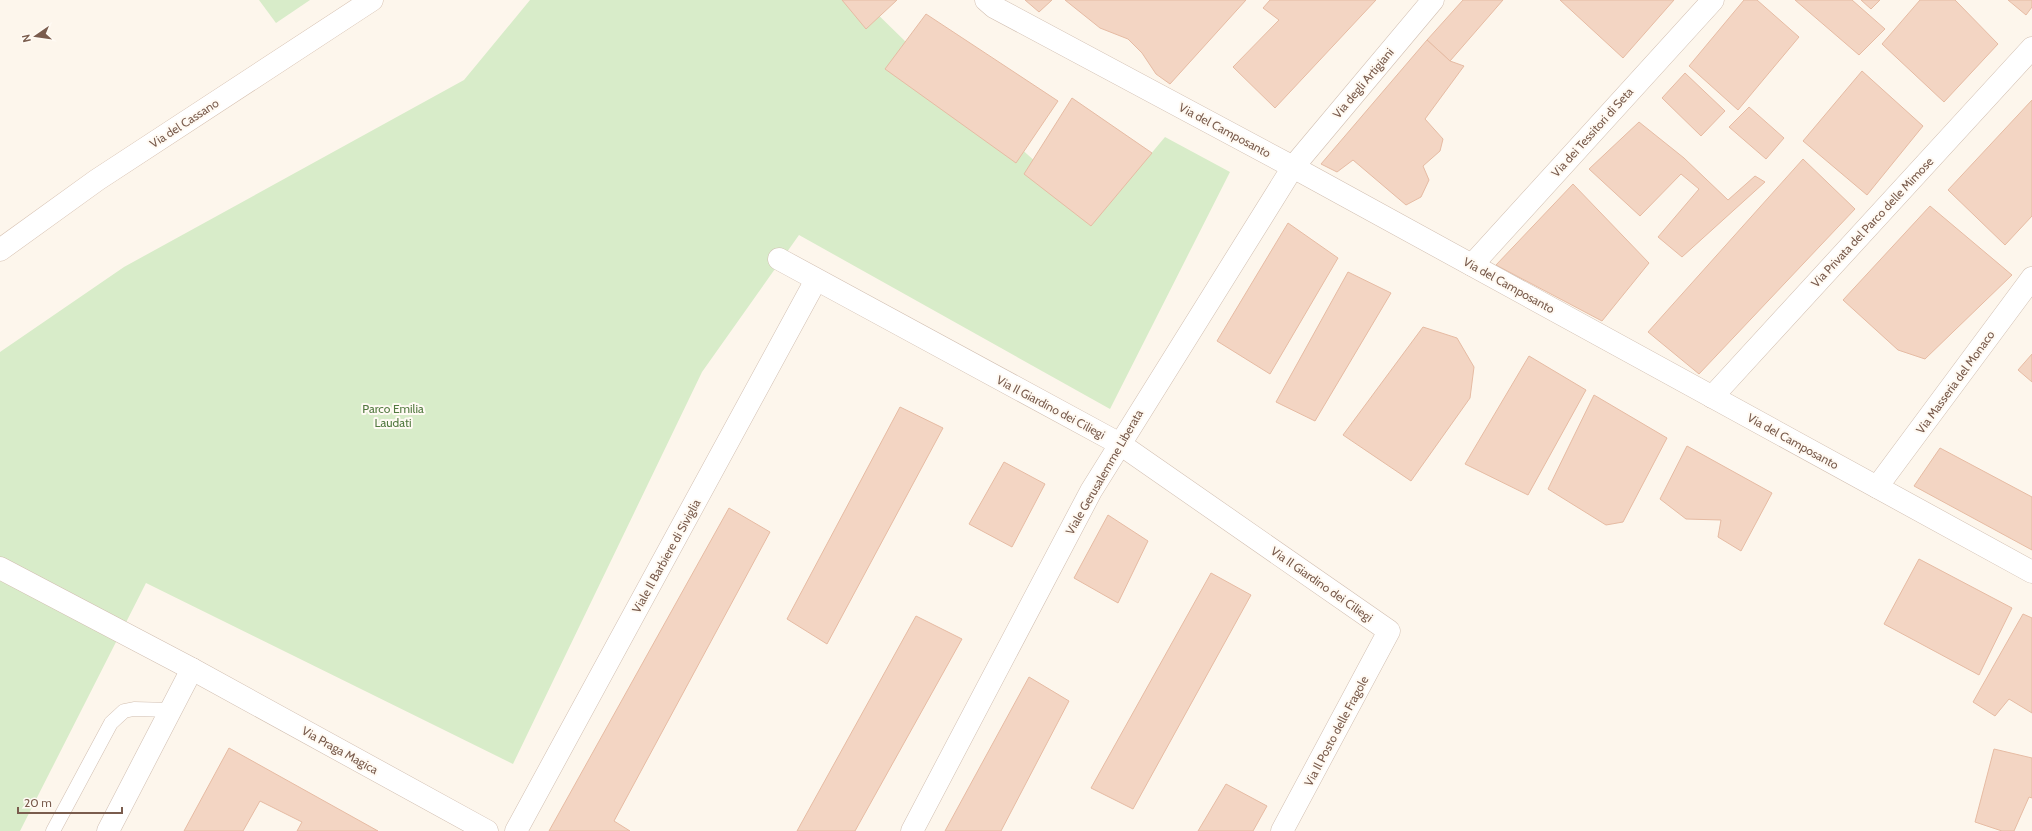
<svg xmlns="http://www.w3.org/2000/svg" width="2032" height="831" font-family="Cabin,sans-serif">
<rect width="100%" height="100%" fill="#fdf6ec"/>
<g fill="#d8ecc9">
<polygon points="259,0 310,0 276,23"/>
<polygon points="530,0 863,0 953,88 1046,171 1102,212 1165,137 1230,172 1110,409 799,235 702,372 513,764 146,583 20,831 0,831 0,352 124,267 464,80"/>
</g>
<g fill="#f3d5c3" stroke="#e6bba3">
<polygon points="842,0 897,0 866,29"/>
<polygon points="1025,0 1052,0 1039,12"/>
<polygon points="1065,0 1246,0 1170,84 1156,74 1142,53 1128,39 1100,28"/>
<polygon points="1270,0 1376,0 1275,108 1233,67 1279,20 1263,8"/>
<polygon points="1463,0 1503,0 1450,61 1427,40"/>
<polygon points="1560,0 1674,0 1623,58"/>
<polygon points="1744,0 1757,0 1799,37 1738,110 1689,66"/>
<polygon points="1795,0 1852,0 1885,29 1859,55"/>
<polygon points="1861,0 1880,0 1871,9"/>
<polygon points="1920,0 1955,0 1998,44 1944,102 1882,44"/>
<polygon points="2008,0 2032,0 2032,7 2026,15"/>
<polygon points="926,14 1058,101 1016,163 885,69"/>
<polygon points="1427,40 1450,61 1464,66 1425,119 1443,139 1440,151 1423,166 1429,180 1421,197 1406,205 1353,160 1337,172 1321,164"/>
<polygon points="1862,71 1923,126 1867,195 1803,141"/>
<polygon points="1685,73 1725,111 1701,136 1662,98"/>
<polygon points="1072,98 1152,153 1091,226 1024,174"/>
<polygon points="2032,100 2032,216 2005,245 1948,190"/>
<polygon points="1749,107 1784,138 1766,159 1729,127"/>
<polygon points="1639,122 1684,158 1728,200 1755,176 1765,182 1682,257 1658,237 1699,189 1681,174 1640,216 1589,169"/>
<polygon points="1803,159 1855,209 1699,374 1648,332"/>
<polygon points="1573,184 1649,263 1602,321 1496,265"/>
<polygon points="1930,206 2012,275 1925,359 1898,350 1843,300"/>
<polygon points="1288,223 1338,258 1270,374 1217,341"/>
<polygon points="1348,272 1391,293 1315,421 1276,402"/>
<polygon points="1423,327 1457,338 1474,367 1470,398 1411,481 1343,435"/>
<polygon points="2032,354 2032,382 2018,370"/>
<polygon points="1529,356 1586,390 1528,495 1465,464"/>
<polygon points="1594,395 1667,438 1623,522 1606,525 1548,489"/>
<polygon points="900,407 943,428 827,644 787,619"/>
<polygon points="1687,446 1772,493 1741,551 1718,537 1721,520 1686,519 1660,499"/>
<polygon points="1940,448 2032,497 2032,550 1914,486"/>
<polygon points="1004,462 1045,484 1012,547 969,524"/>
<polygon points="729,508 770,532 614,821 630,831 549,831"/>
<polygon points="1108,515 1148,541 1118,603 1074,578"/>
<polygon points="1919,559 2012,608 1979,675 1884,624"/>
<polygon points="1211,573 1251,595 1133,809 1091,788"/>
<polygon points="2023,614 2032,618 2032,713 2009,699 1995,716 1973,702"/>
<polygon points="916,616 962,639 855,831 797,831"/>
<polygon points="1029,677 1069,701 1001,831 945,831"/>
<polygon points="229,748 378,831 297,831 302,822 260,801 243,831 184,831"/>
<polygon points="1994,749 2032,758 2032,798 2029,797 2014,831 2002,831 1975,822"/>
<polygon points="1226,784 1267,806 1253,831 1198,831"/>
</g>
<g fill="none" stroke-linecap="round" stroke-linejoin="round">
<defs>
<polyline id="lane" points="53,831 111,723 124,711 134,709 171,710"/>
<g id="street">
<polyline points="986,0 994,7 1293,167 2032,572"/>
<polyline points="779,259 1120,444 1389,631 1282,831"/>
<polyline points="1472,265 1713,0"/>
<polyline points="1712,397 2032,48"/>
<polyline points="1877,487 2032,278"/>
<polyline points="0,568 192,669 487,831"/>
<polyline points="108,831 192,669"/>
<polyline points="516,831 816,280"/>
<polyline points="912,831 1091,491 1293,167 1433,0"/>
</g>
<polyline id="secondary" points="0,250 97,180 372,0"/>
</defs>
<use href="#lane" stroke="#d1beb0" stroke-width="15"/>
<use href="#street" stroke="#d1beb0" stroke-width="23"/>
<use href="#secondary" stroke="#d6c0b0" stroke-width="23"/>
<use href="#lane" stroke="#fff" stroke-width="14"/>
<use href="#street" stroke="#fff" stroke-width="22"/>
<use href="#secondary" stroke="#fff" stroke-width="22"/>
</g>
<g text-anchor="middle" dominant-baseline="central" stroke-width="4" stroke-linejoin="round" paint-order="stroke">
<g font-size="12" fill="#7a5c4d" stroke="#fffaf3">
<text transform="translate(1363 83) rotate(-50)">Via degli Artigiani</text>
<text transform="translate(184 123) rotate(-33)">Via del Cassano</text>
<text transform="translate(1225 130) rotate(28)">Via del Camposanto</text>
<text transform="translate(1592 132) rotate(-48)">Via dei Tessitori di Seta</text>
<text transform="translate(1872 222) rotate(-47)">Via Privata del Parco delle Mimose</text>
<text transform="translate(1509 285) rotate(29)">Via del Camposanto</text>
<text transform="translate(1955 382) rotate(-54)">Via Masseria del Monaco</text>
<text transform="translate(1051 407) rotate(28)">Via Il Giardino dei Ciliegi</text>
<text transform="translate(1793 441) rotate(29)">Via del Camposanto</text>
<text transform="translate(1104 472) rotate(-60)">Viale Gerusalemme Liberata</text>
<text transform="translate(666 556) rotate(-61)">Viale Il Barbiere di Siviglia</text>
<text transform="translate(1322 584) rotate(35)">Via Il Giardino dei Ciliegi</text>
<text transform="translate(1336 731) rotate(-62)">Via Il Posto delle Fragole</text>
<text transform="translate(340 750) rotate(29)">Via Praga Magica</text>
</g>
<g font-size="12" fill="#537a41" stroke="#fffaf3">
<text x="393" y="408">Parco Emilia<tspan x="393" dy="14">Laudati</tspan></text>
</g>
</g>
<g transform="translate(36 36) rotate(257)" stroke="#fffaf3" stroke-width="3" paint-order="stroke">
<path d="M0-3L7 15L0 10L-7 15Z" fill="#7a5c4d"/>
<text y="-6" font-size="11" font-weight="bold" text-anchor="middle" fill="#7a5c4d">N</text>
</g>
<path d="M18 807v6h104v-6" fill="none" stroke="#7a5c4d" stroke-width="2"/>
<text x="24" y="807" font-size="12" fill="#7a5c4d" stroke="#fffaf3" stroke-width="3" paint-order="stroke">20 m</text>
</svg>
